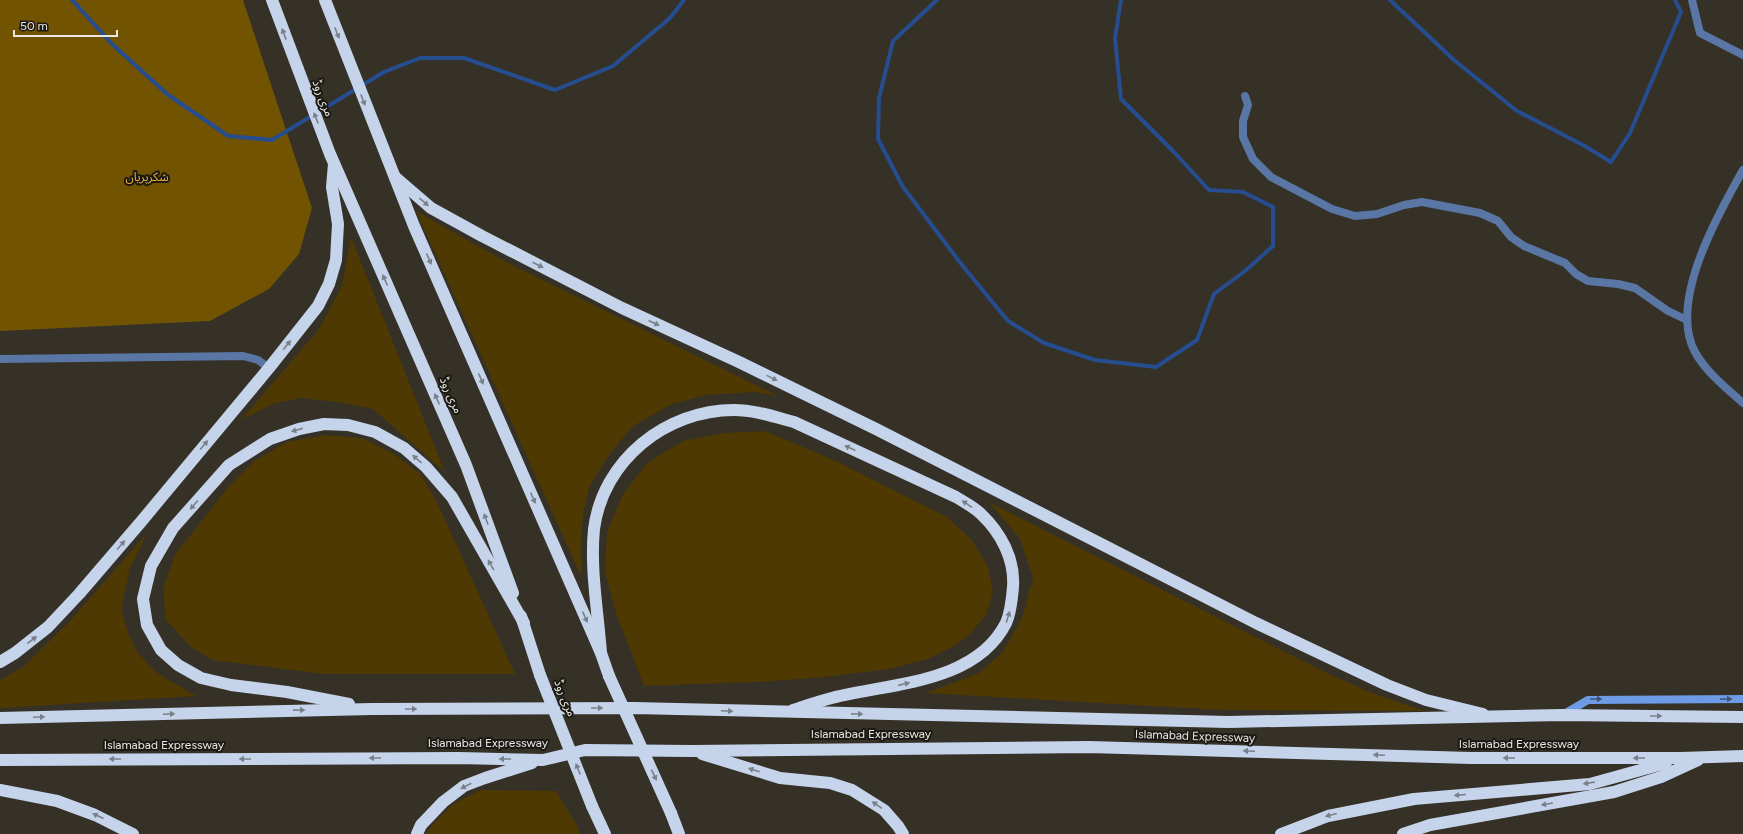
<svg xmlns="http://www.w3.org/2000/svg" width="1743" height="834" font-family="Figtree,'Noto Sans Arabic',sans-serif">
<rect width="100%" height="100%" fill="#353127"/>
<g fill="#4e3902">
<polygon points="416,211 508,263 778,396 755,392 707,395 672,404 633,426 612,451 590,485 583,514 581,547 582,578"/>
<polygon points="351,237 445,472 373,409 337,402 300,398 273,404 241,420 319,329 342,286"/>
<polygon points="765,431 836,461 947,517 972,540 988,567 993,592 986,615 970,634 952,647 928,659 889,669 825,677 757,682 644,686 616,613 605,572 607,532 623,494 647,463 683,441 723,433"/>
<polygon points="324,435 362,438 394,454 420,474 437,502 515,674 324,674 212,660 191,647 166,620 163,590 174,556 228,487 254,461 287,442"/>
<polygon points="989,502 1327,673 1367,691 1425,711 1222,710 926,693 979,673 1003,652 1022,618 1033,578 1020,539"/>
<polygon points="148,532 130,568 121,608 128,633 137,652 157,673 196,696 0,708 0,680 24,666 70,621"/>
<polygon points="481,790 556,791 578,827 579,834 426,834 432,825 453,804"/>
</g>
<polygon fill="#715302" points="0,0 243,0 312,208 299,254 269,289 210,321 0,331"/>
<g fill="none" stroke-linecap="round" stroke-linejoin="round">
<g stroke="#264d8f" stroke-width="4">
<polyline points="72,0 112,44 167,94 228,136 272,140 384,72 420,58 464,58 555,90 613,66 670,18 684,0"/>
<polyline points="937,0 893,41 879,98 878,139 903,187 962,265 1008,321 1044,343 1095,360 1156,367 1197,340 1214,294 1245,271 1273,246 1273,207 1243,192 1209,190 1172,150 1121,99 1115,38 1121,0"/>
<polyline points="1390,0 1454,60 1517,111 1583,145 1611,162 1630,133 1681,12 1675,0"/>
</g>
<g stroke="#5976a4" stroke-width="8">
<polyline points="1692,0 1700,33 1743,55"/>
<polyline points="1245,96 1248,105 1243,121 1243,137 1253,159 1271,177 1332,209 1355,216 1377,214 1404,205 1422,202 1480,213 1498,221 1511,237 1524,246 1565,263 1576,274 1588,281 1618,284 1635,288 1668,311 1687,320"/>
<path d="M1743,170c-25,44 -75,132 -48,182 11,20 31,36 48,51"/>
<polyline points="0,359 243,356 258,360 269,368"/>
</g>
<polyline stroke="#6e9be6" stroke-width="8" points="1564,714 1588,700 1743,699"/>
<g stroke="#c6d4eb" stroke-width="12">
<polyline points="272,0 330,154 466,465 513,593"/>
<polyline points="325,0 414,226 601,653 609,676"/>
<polyline points="395,177 431,208 482,236 622,308 739,362 876,429 1256,623 1387,685 1426,700 1483,714"/>
<polyline points="521,616 540,675"/>
<path d="M601,653c-3,-41 -11,-84 -7,-124 9,-69 72,-119 140,-119 21,0 41,7 60,12l162,75c8,5 18,10 25,17 20,19 34,45 32,73 -1,12 -2,25 -7,36 -31,62 -120,60 -178,76 -12,3 -23,7 -35,11"/>
<polyline points="0,662 15,653 48,627 79,594 140,523 269,368 318,306 329,284 336,260 338,224 332,187 334,164"/>
<polyline points="349,704 287,692 231,685 201,678 178,665 161,650 147,625 143,599 151,566 173,528 229,465 270,439 299,429 324,424 348,425 375,432 404,448 426,467 452,497 524,623"/>
<polyline points="0,718 372,709 634,708 1229,722 1561,715 1743,717"/>
<polyline points="702,754 780,778 830,783 852,790 884,810 898,826 903,834"/>
<polyline points="0,760 459,758 543,760 585,750 692,751 1089,747 1471,758 1681,758 1743,756"/>
<polyline points="0,790 57,801 95,815 133,834"/>
<polyline points="592,806 605,834"/>
<polyline points="671,813 679,834"/>
<polyline points="417,834 421,825 443,802 464,786 485,778 532,763"/>
<polyline points="1281,834 1328,816 1414,799 1590,784 1666,763"/>
<polyline points="1403,834 1430,825 1614,792 1661,777 1698,760"/>
</g>
<g stroke="#c6d4eb" stroke-width="12">
<polyline points="540,675 592,806"/>
<polyline points="609,676 671,813"/>
</g>
</g>
<defs><path id="oneway-solid" d="M-6-.8H1V-3.2L6.5 0L1 3.2V.8H-6Z"/></defs>
<g fill="#79808a">
<use href="#oneway-solid" transform="translate(337 33) rotate(69)"/>
<use href="#oneway-solid" transform="translate(284 34) rotate(-110)"/>
<use href="#oneway-solid" transform="translate(363 100) rotate(69)"/>
<use href="#oneway-solid" transform="translate(316 118) rotate(-111)"/>
<use href="#oneway-solid" transform="translate(424 202) rotate(40)"/>
<use href="#oneway-solid" transform="translate(429 259) rotate(66)"/>
<use href="#oneway-solid" transform="translate(538 265) rotate(27)"/>
<use href="#oneway-solid" transform="translate(385 280) rotate(-114)"/>
<use href="#oneway-solid" transform="translate(654 323) rotate(25)"/>
<use href="#oneway-solid" transform="translate(287 345) rotate(-51)"/>
<use href="#oneway-solid" transform="translate(772 378) rotate(26)"/>
<use href="#oneway-solid" transform="translate(481 379) rotate(66)"/>
<use href="#oneway-solid" transform="translate(437 399) rotate(-114)"/>
<use href="#oneway-solid" transform="translate(297 430) rotate(164)"/>
<use href="#oneway-solid" transform="translate(204 445) rotate(-50)"/>
<use href="#oneway-solid" transform="translate(850 448) rotate(-155)"/>
<use href="#oneway-solid" transform="translate(417 459) rotate(-139)"/>
<use href="#oneway-solid" transform="translate(533 498) rotate(66)"/>
<use href="#oneway-solid" transform="translate(967 504) rotate(-146)"/>
<use href="#oneway-solid" transform="translate(194 505) rotate(131)"/>
<use href="#oneway-solid" transform="translate(486 519) rotate(-110)"/>
<use href="#oneway-solid" transform="translate(121 545) rotate(-49)"/>
<use href="#oneway-solid" transform="translate(491 565) rotate(-120)"/>
<use href="#oneway-solid" transform="translate(585 617) rotate(66)"/>
<use href="#oneway-solid" transform="translate(1008 617) rotate(-73)"/>
<use href="#oneway-solid" transform="translate(32 640) rotate(-38)"/>
<use href="#oneway-solid" transform="translate(904 684) rotate(-13)"/>
<use href="#oneway-solid" transform="translate(597 708)"/>
<use href="#oneway-solid" transform="translate(411 709)"/>
<use href="#oneway-solid" transform="translate(299 710) rotate(-1)"/>
<use href="#oneway-solid" transform="translate(727 711) rotate(2)"/>
<use href="#oneway-solid" transform="translate(169 714) rotate(-2)"/>
<use href="#oneway-solid" transform="translate(857 714) rotate(1)"/>
<use href="#oneway-solid" transform="translate(1656 716)"/>
<use href="#oneway-solid" transform="translate(39 717) rotate(-2)"/>
<use href="#oneway-solid" transform="translate(1249 751) rotate(-178)"/>
<use href="#oneway-solid" transform="translate(1379 755) rotate(-178)"/>
<use href="#oneway-solid" transform="translate(375 758) rotate(180)"/>
<use href="#oneway-solid" transform="translate(1509 758) rotate(-180)"/>
<use href="#oneway-solid" transform="translate(1639 758) rotate(-180)"/>
<use href="#oneway-solid" transform="translate(115 759) rotate(180)"/>
<use href="#oneway-solid" transform="translate(245 759) rotate(180)"/>
<use href="#oneway-solid" transform="translate(505 759) rotate(-180)"/>
<use href="#oneway-solid" transform="translate(578 769) rotate(-112)"/>
<use href="#oneway-solid" transform="translate(754 770) rotate(-163)"/>
<use href="#oneway-solid" transform="translate(654 775) rotate(65)"/>
<use href="#oneway-solid" transform="translate(1589 783) rotate(171)"/>
<use href="#oneway-solid" transform="translate(466 786) rotate(153)"/>
<use href="#oneway-solid" transform="translate(1460 795) rotate(175)"/>
<use href="#oneway-solid" transform="translate(1547 804) rotate(170)"/>
<use href="#oneway-solid" transform="translate(877 805) rotate(-145)"/>
<use href="#oneway-solid" transform="translate(1331 815) rotate(166)"/>
<use href="#oneway-solid" transform="translate(98 816) rotate(-155)"/>
</g>
<g fill="#405472">
<use href="#oneway-solid" transform="translate(1596 699)"/>
<use href="#oneway-solid" transform="translate(1726 699)"/>
</g>
<g text-anchor="middle" dominant-baseline="central" stroke-width="4" stroke-linejoin="round" paint-order="stroke">
<g font-size="12" fill="#eae7e1" stroke="#1b1914">
<text transform="translate(323 98) rotate(69)">مری روڈ</text>
<text transform="translate(451 395) rotate(66)">مری روڈ</text>
<text transform="translate(565 698) rotate(68)">مری روڈ</text>
<text x="871" y="734">Islamabad Expressway</text>
<text transform="translate(1195 736) rotate(2)">Islamabad Expressway</text>
<text x="488" y="743">Islamabad Expressway</text>
<text x="1519" y="744">Islamabad Expressway</text>
<text x="164" y="745">Islamabad Expressway</text>
</g>
<g font-size="12" fill="#eab537" stroke="#1b1914">
<text x="147" y="177">شکرپریاں</text>
</g>
</g>
<path d="M14 30v6h103v-6" fill="none" stroke="#eae7e1" stroke-width="2"/>
<text x="20" y="30" font-size="12" fill="#eae7e1" stroke="#1b1914" stroke-width="3" paint-order="stroke">50 m</text>
</svg>
